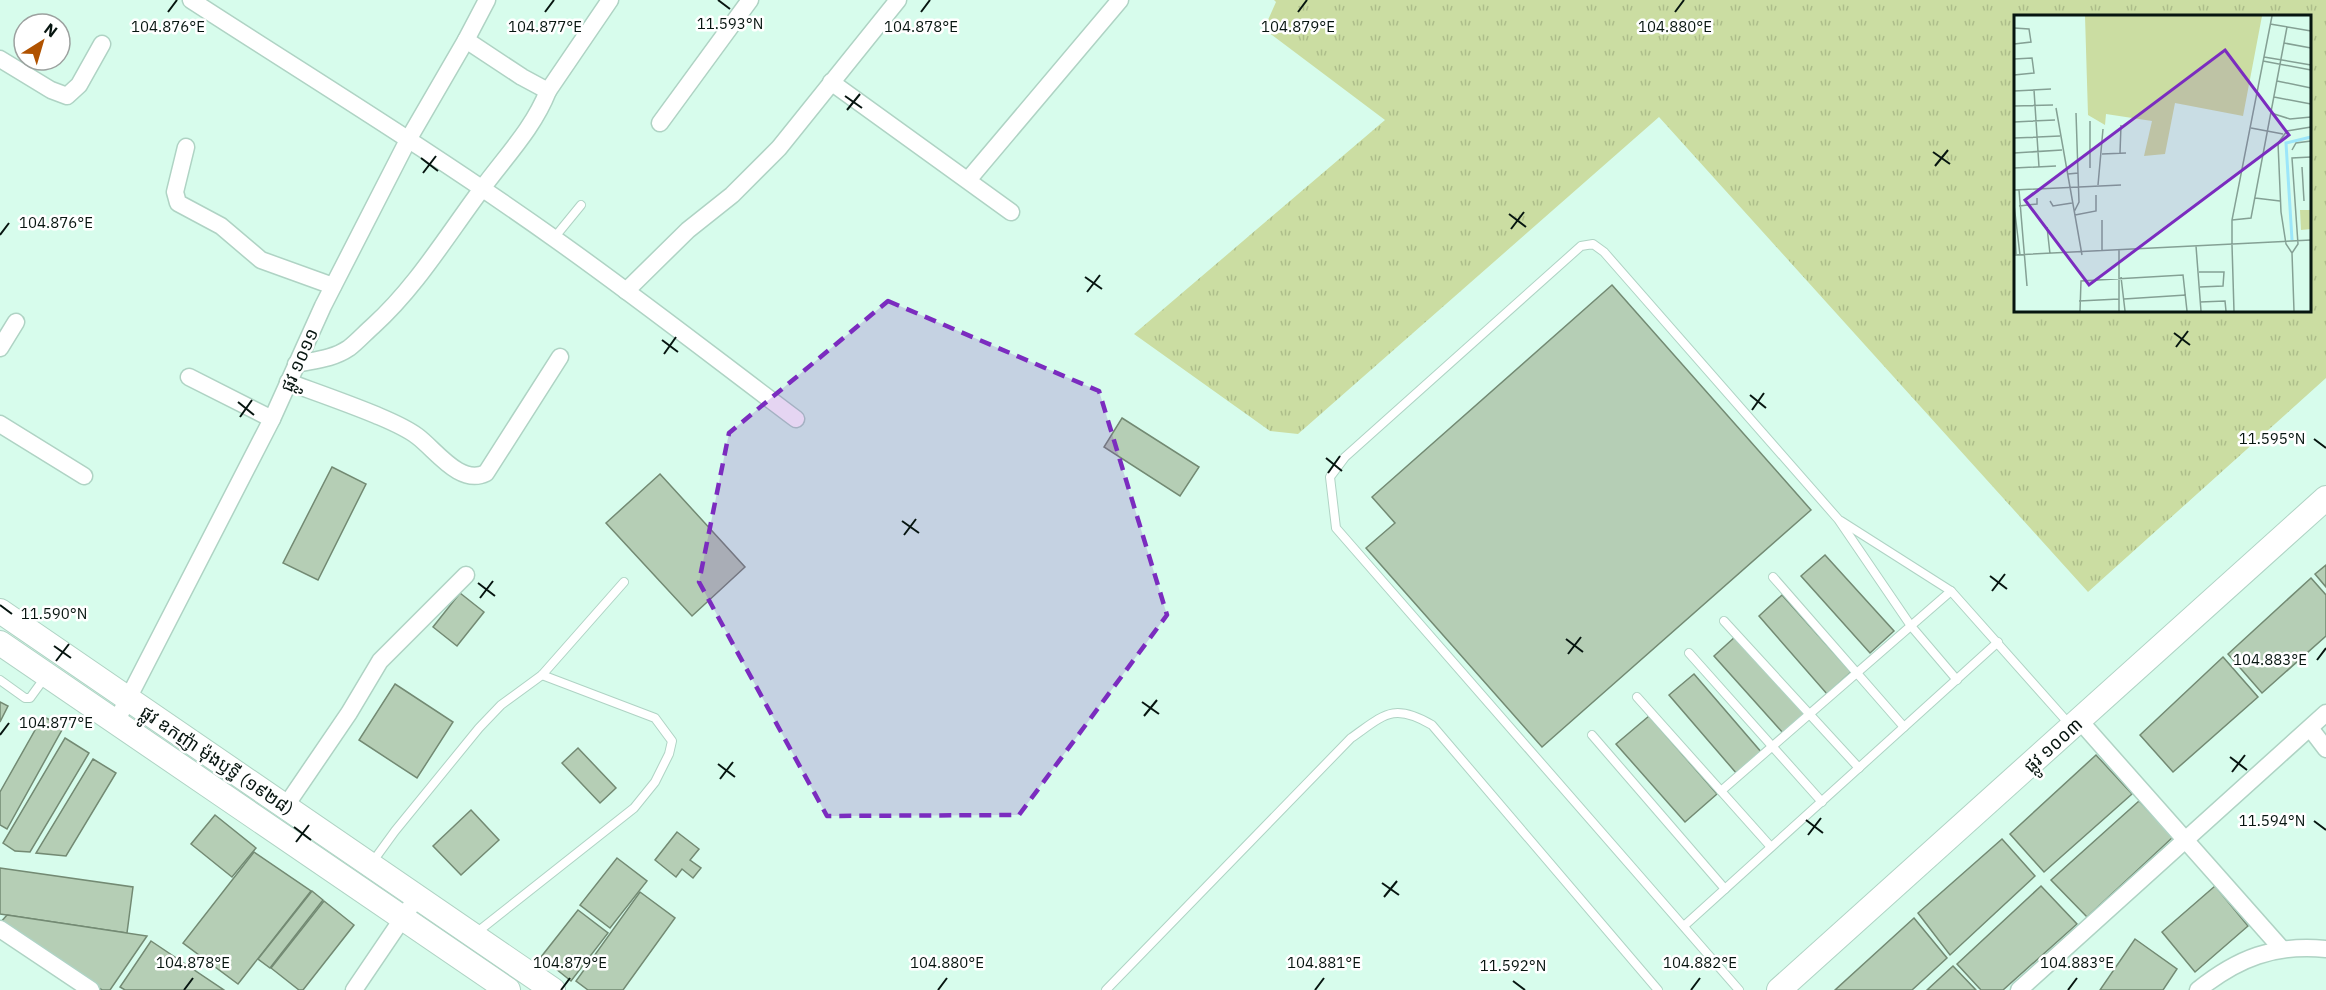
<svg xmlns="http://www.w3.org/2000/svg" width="2326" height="990" font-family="'IBM Plex Sans','Noto Sans Khmer',sans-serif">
<defs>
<pattern id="grass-tufts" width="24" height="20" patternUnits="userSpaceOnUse" patternTransform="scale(1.5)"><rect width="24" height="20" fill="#cbdda2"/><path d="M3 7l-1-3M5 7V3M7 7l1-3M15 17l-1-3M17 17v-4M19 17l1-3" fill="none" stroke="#adbd8a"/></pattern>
</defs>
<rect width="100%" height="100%" fill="#d7fcec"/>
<path fill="url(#grass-tufts)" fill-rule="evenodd" d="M1274,0h1052v378l-238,214 -429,-475 -361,317 -28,-3 -136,-97 251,-214 -121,-91 12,-27zM2016,16h294v294h-294z"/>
<g fill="#b5ceb5" stroke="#738a73" stroke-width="1.5">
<polygon points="1612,285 1811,510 1542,747 1366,548 1395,523 1372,497"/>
<polygon points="1122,418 1199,467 1180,496 1104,447"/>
<polygon points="332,467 366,484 318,580 283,563"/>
<polygon points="660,474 745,567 692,616 606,523"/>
<polygon points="1825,555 1894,631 1870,653 1801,576"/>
<polygon points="2326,565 2326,587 2315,574"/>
<polygon points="2311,578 2326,595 2326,636 2262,693 2228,654"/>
<polygon points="460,593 484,612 457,646 433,627"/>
<polygon points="1782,595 1851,672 1827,694 1759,616"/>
<polygon points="1736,636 1805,713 1783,733 1714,656"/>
<polygon points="2223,657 2258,697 2173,772 2140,735"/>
<polygon points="1694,674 1762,753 1737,774 1669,695"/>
<polygon points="395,684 453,722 417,778 359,740"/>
<polygon points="0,702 8,706 0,722"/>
<polygon points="43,716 63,728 7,829 0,825 0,792"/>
<polygon points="1649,716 1717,794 1685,822 1616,744"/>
<polygon points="65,738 89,753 30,852 15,851 3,843"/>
<polygon points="578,748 616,788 600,803 562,763"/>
<polygon points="2096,755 2132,794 2044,872 2010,834"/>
<polygon points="93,759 116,773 66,856 36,853"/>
<polygon points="2139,801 2173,837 2087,917 2051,880"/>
<polygon points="471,810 499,840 461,875 433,846"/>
<polygon points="215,815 256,848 232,877 191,844"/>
<polygon points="677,832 699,849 690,860 701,868 693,878 682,869 676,877 655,860"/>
<polygon points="2002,839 2035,876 1950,955 1918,913"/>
<polygon points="254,852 311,891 238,984 183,943"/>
<polygon points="617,858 647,881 610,928 580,905"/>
<polygon points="0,868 133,887 127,933 0,914"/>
<polygon points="2041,886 2077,924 2003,990 1981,990 1957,964"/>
<polygon points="2215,886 2248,926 2195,972 2162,932"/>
<polygon points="312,891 323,900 270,968 258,959"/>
<polygon points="640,892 675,918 623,990 588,990 576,981"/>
<polygon points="324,901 354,925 303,990 299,990 271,968"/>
<polygon points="578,910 608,933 571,981 541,957"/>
<polygon points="7,915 147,936 110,990 102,990 0,923"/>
<polygon points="1914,918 1947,958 1912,990 1835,990"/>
<polygon points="2135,939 2177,969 2163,990 2100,990"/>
<polygon points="151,941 224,990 125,990 120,987"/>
<polygon points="1953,966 1976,990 1927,990"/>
</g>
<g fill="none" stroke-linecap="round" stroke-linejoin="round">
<defs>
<g id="lane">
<polyline points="554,238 581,205"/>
<polyline points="1841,521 1951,591 2071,726"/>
<polyline points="1773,577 1904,727"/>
<polyline points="1724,621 1859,768"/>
<polyline points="1689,653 1822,802"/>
<polyline points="0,680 25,698 30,698 46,676"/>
<polyline points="1637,697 1771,847"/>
<polyline points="1592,735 1725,889"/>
<polyline points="1721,791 1951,591"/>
<polyline points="371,864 395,831 479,728 501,705 542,675 624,582"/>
<polyline points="1684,926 1998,642"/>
<polyline points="476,933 634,808 655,782 669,754 672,741 655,718 542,675"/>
<path d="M1106,990l245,-252c33,-23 42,-36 81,-13l226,265"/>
<polyline points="1739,990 1336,528 1330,477 1345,457 1581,246 1593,244 1604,252 1838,519 1911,626 1957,680"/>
</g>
<g id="street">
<path d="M191,0c122,79 246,155 364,239 82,58 161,120 241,180"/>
<polyline points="466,40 522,77 548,91 610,0"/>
<polyline points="0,59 51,90 67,96 79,85 102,44"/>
<polyline points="831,82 1011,212"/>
<polyline points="660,123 750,0"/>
<polyline points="186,147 175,192 178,203 221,226 261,260 333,286"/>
<polyline points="968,180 1120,0"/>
<polyline points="626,291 688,230 732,195 779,148 898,0"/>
<polyline points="0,348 16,322"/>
<path d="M296,364c19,-4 37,-5 53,-16 8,-6 16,-15 24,-22 43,-39 73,-89 108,-136 24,-33 52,-61 67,-99"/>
<polyline points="189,377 272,419"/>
<path d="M288,382c30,11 59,21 88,33 14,6 29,12 41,21 19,14 43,50 69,37l74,-116"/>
<polyline points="0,424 84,476"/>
<polyline points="2080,721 2281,948"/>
<polyline points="116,722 272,419 323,306 408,140 466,40 487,0"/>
<polyline points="2310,728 2326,749"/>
<polyline points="285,807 349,713 380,661 466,575"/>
<polyline points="0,929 91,990"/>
<polyline points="354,990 417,897"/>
<polyline points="2019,990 2326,713"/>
<path d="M2198,990c40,-32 76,-46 128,-41"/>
</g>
<g id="secondary">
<polyline points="0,611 553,990"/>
<polyline points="0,643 508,990"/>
<polyline points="1779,990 2326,498"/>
</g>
</defs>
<use href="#lane" stroke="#afd3c4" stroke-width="10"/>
<use href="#street" stroke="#afd3c4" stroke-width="19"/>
<use href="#secondary" stroke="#afd3c4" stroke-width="26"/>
<use href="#lane" stroke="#fff" stroke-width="8"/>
<use href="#street" stroke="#fff" stroke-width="16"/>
<use href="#secondary" stroke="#fff" stroke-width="24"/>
</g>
<path fill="#7b2cbf" fill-opacity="0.2" stroke="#7b2cbf" stroke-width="4.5" stroke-dasharray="12 8" stroke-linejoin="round" d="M888,301l211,90 68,224 -148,200 -192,1 -128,-234 30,-149z"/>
<path fill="none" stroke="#071510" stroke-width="2" d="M718,0l12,9M168,12l9,-12M545,12l9,-12M921,12l9,-12M1298,12l9,-12M1675,12l9,-12M845,96l17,12M847,110l13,-16M1933,152l17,12M421,158l17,13M1935,166l13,-16M423,173l13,-17M1509,214l17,13M1511,229l13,-17M0,235l9,-12M1085,277l17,12M1087,292l13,-17M2174,333l16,12M662,340l16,12M2176,347l12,-16M664,354l12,-17M1750,395l16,13M238,402l16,13M1752,410l12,-17M240,417l12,-17M2314,439l12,9M1326,458l16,13M1328,473l12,-17M902,521l17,12M904,535l12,-16M1990,576l17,13M478,583l17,13M1992,591l13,-17M480,598l13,-17M0,605l12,9M1566,639l17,13M54,646l17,12M1568,654l13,-17M2317,660l9,-12M56,661l13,-17M1142,702l17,12M1144,716l13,-16M0,735l9,-12M2230,757l17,13M718,764l17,13M2232,772l13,-17M720,779l13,-17M1806,820l17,13M2314,821l12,9M294,827l17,13M1808,835l13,-17M296,842l13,-17M1382,883l17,12M1384,897l13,-16M1513,981l12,9M184,990l9,-12M561,990l9,-12M938,990l9,-12M1315,990l9,-12M1691,990l9,-12M2068,990l9,-12"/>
<g text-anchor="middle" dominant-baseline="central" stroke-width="5" stroke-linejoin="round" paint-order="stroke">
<g font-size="18" fill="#071510" stroke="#fff">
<text transform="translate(299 360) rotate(-66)">ផ្លូវ ១០១១</text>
<text transform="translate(2053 745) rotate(-42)">ផ្លូវ ១០០៣</text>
<text transform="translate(217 760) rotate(34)">ផ្លូវ ឧកញ៉ា ម៉ុងឫទ្ធី (១៩២៨)</text>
</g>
</g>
<g transform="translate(2014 15)">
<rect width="297" height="297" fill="#d7fcec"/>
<path d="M71,1h177l-19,100 -68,-13 -10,51 -21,2 8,-35 -46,-7 -1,11 -17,-10z" fill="#cbdda2"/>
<path d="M286,195h11v19l-10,1z" fill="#cbdda2"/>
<path fill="none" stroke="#9ce6f9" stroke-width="3" d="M278,225l-6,-97 25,-6"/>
<path fill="none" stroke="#84a094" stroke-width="1.5" d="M256,9l41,7M0,13l15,1 2,13 -17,2M270,28l27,5M250,42l47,8M0,44l18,-1 2,15 -20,2M249,46l48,9M263,66l34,7M20,75l5,77M0,76l37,-2M260,82l37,7M0,91l39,-1M42,93l26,147M257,98l19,6 21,-2M0,107l41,-2M237,113l32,6M0,123l46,-2M278,135l4,-7 15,-2M0,138l48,-3M106,138l1,-28M88,139l24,-1M288,152l2,34M0,153l42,-2M76,153v-47M54,159l10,-1 -2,-60M84,170l5,-56M0,175l107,-5M5,175l8,96M241,183l25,3M36,186l3,5 19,-3M0,190l6,50M5,191l18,-2v-6M0,196l2,43M60,197l5,-10 -1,-29M61,200l21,-4v-16M218,205l19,-2 36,-191M33,212l3,27M218,230l2,66M218,230v-25l40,-204M182,231l5,65M105,235v61M88,236v-31M278,238l-6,-9 -5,-32 -3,-69 9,-12 24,-4M0,240l297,-15M185,257h25l-1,14 -23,1M107,262l4,34M110,284l62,-4M65,286l40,-2M186,287l25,-1 1,10M66,296l1,-30 102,-6 4,36M280,296l-2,-58 6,-9 -6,-86 19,-1"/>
<path fill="#7b2cbf" fill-opacity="0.15" stroke="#7b2cbf" stroke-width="3" d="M211,35l64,85 -200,150 -64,-85z"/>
<rect width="297" height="297" fill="none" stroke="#071510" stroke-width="3"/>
</g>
<g font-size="15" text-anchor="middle" fill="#071510" stroke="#fff" stroke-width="5" stroke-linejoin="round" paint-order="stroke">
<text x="730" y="29">11.593°N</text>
<text x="168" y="32">104.876°E</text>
<text x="545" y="32">104.877°E</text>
<text x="921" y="32">104.878°E</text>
<text x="1298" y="32">104.879°E</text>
<text x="1675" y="32">104.880°E</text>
<text x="56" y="228">104.876°E</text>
<text x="2272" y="444">11.595°N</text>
<text x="54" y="619">11.590°N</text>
<text x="2270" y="665">104.883°E</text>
<text x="56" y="728">104.877°E</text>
<text x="2272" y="826">11.594°N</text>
<text x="193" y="968">104.878°E</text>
<text x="570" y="968">104.879°E</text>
<text x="947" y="968">104.880°E</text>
<text x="1324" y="968">104.881°E</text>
<text x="1700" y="968">104.882°E</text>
<text x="2077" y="968">104.883°E</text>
<text x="1513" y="971">11.592°N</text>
</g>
<g transform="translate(42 42) rotate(37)"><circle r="28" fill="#ffffff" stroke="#9ca19f" stroke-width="1.5"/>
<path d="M0-4.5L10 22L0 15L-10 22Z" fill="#b05200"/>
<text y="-9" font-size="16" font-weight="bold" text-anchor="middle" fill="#071510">N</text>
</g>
</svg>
